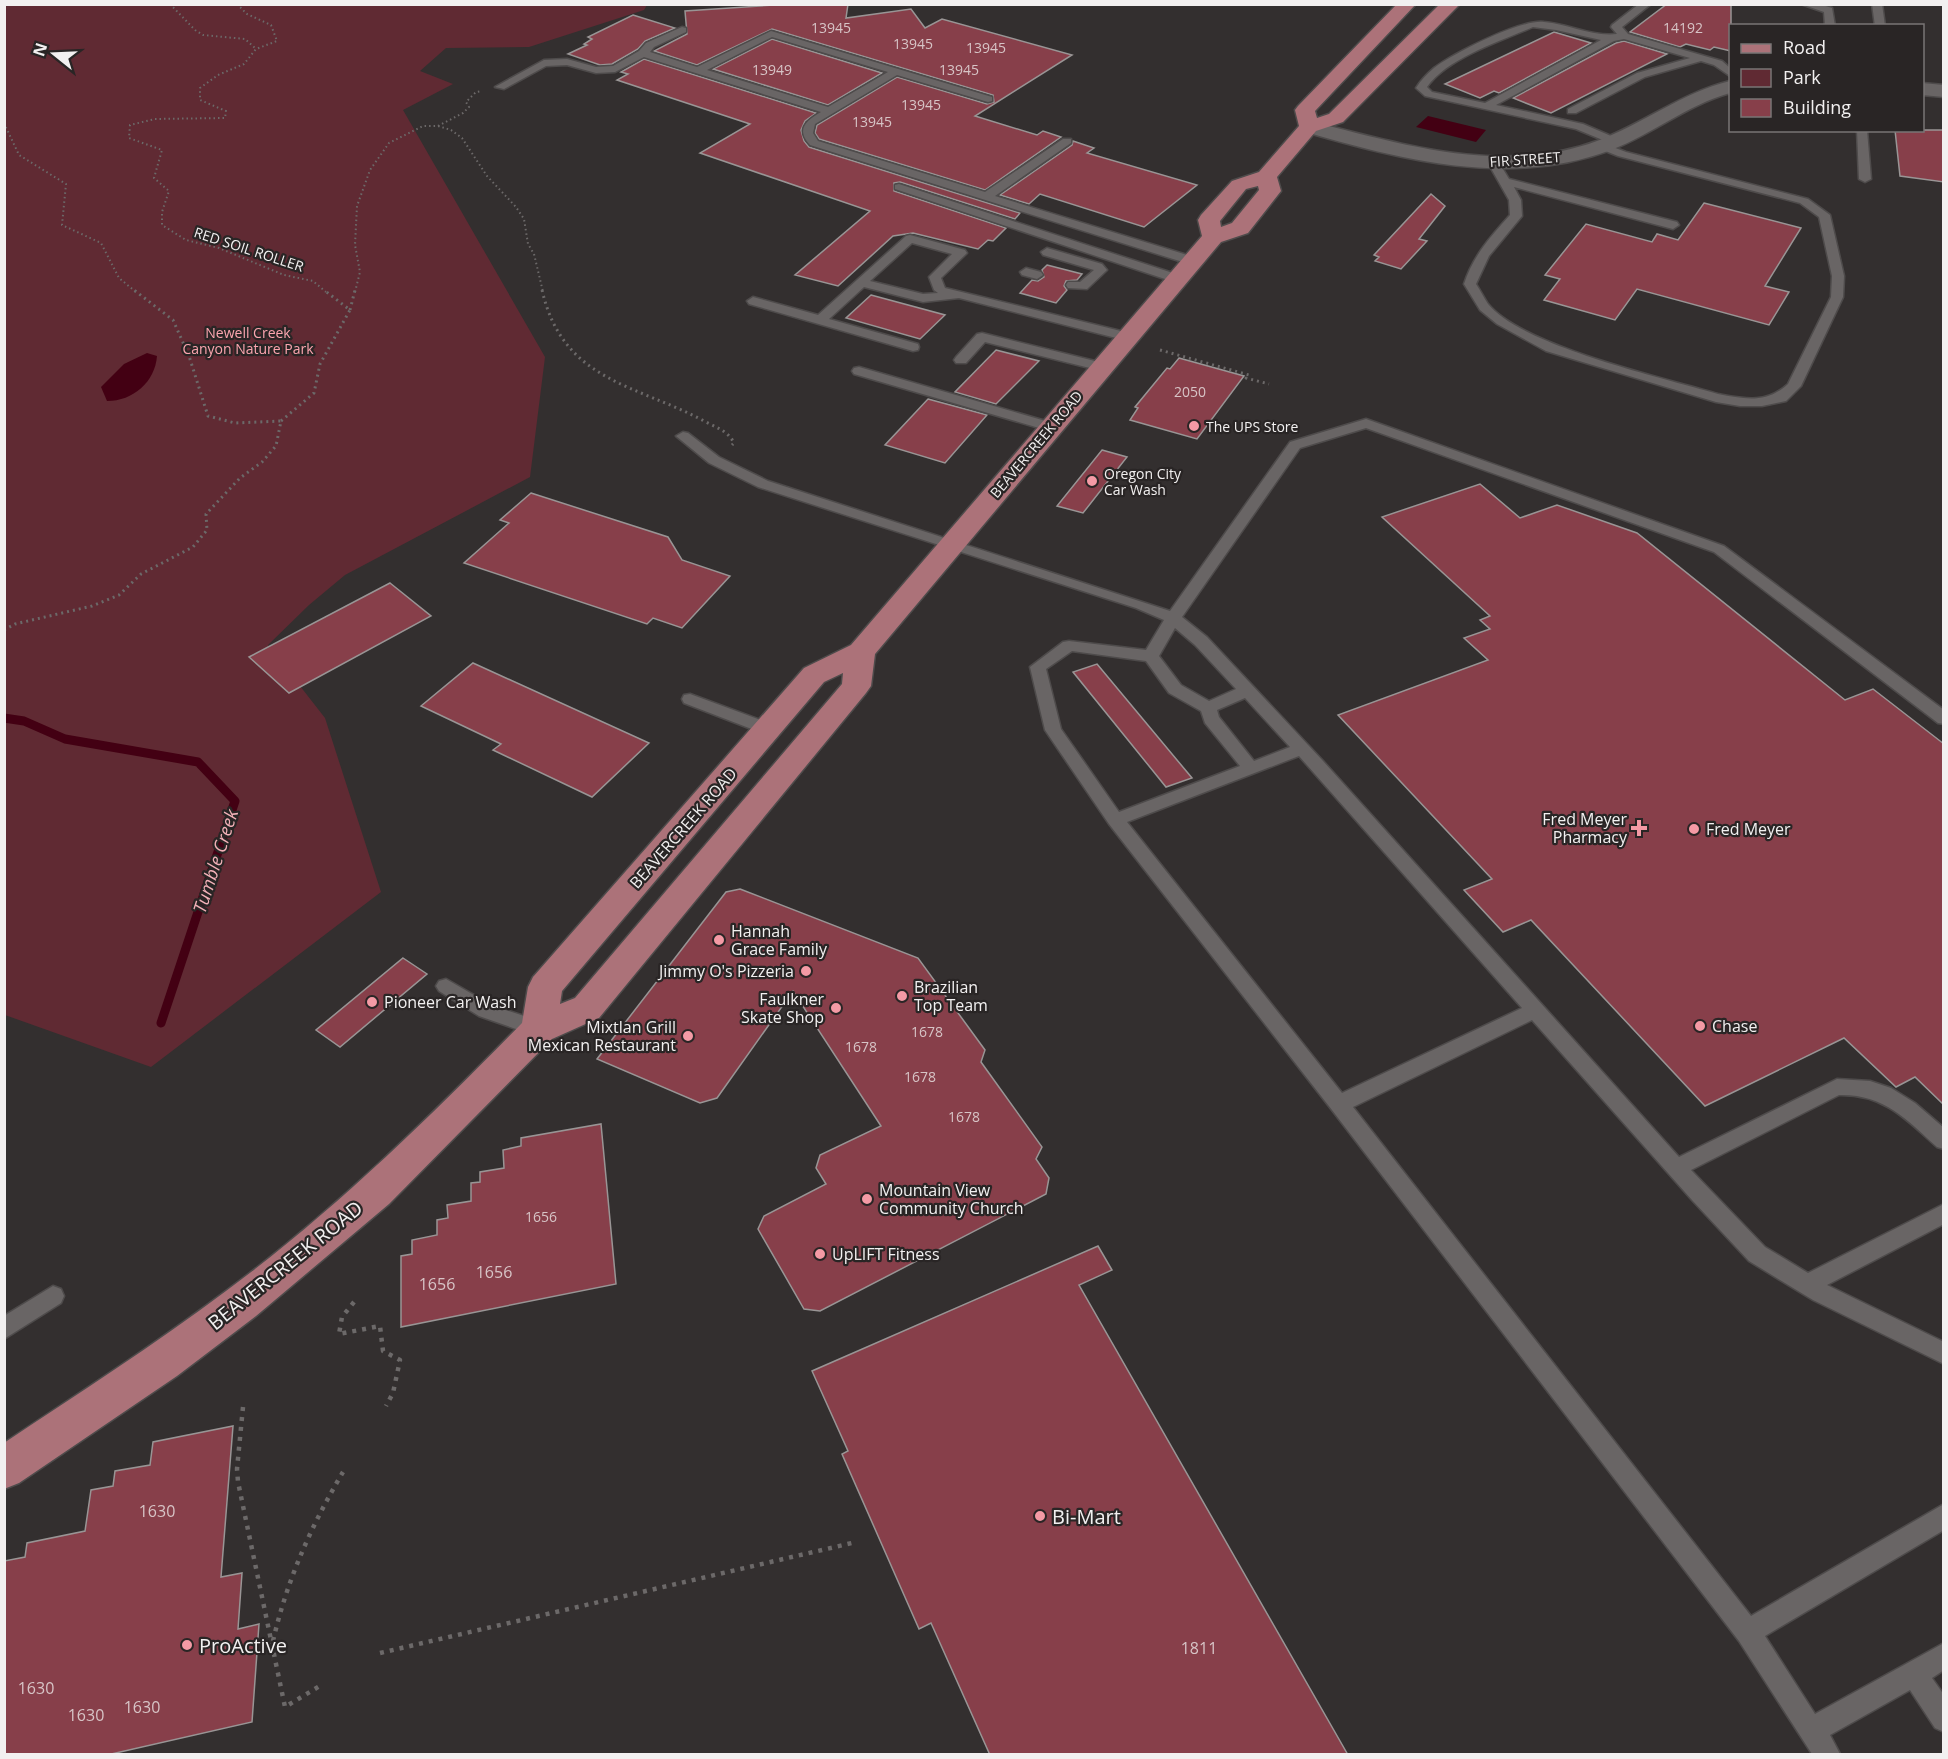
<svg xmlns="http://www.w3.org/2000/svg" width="1948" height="1759" font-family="'Open Sans',sans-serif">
<rect width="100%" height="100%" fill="#332f2f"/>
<polygon fill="#602a33" points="4,5 647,5 644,10 529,47 446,48 420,71 453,84 403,110 545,357 530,477 345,575 309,605 268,645 325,718 381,892 151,1067 5,1015"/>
<g fill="#430013">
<polygon points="1428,116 1486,130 1476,142 1416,127"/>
<path d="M147,353l10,3c-2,26 -24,45 -50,45l-6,-14 23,-23z"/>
</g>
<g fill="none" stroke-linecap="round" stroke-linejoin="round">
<polyline stroke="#430013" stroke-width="9" points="4,718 24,721 65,739 198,762 235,801 161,1023"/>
</g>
<g fill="#873f4a" stroke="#999595" stroke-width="1.5">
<polygon points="790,4 848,4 846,18 911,9 925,28 942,19 1072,55 975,116 1037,135 1043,131 1061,137 985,190 819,139 815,133 817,125 897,77 987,104 994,102 993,95 772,29 697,65 654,51 687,34 685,11"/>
<polygon points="1667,4 1731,4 1731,51 1714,47 1710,50 1686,44 1680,47 1630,32"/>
<polygon points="633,15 675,28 645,41 638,49 612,64 600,65 568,54 587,45 584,44 592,39 588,37"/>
<polygon points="1554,32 1591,43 1499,93 1494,91 1480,98 1445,84"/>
<polygon points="772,39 882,73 828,105 713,69"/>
<polygon points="1624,41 1667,54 1551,113 1513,98 1616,43"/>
<polygon points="644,59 816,113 805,121 801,130 804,141 809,147 1020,213 1015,219 900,182 894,183 894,191 1006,228 993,241 988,240 978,249 913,233 893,236 838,286 795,275 870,211 700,153 750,124 617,80 628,74 621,72"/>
<polygon points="1895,130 1944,130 1944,182 1900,176"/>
<polygon points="1073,141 1094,148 1087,153 1197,185 1144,227 1040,194 1029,204 1000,195 1072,145"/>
<polygon points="1431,194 1445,206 1419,239 1427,241 1401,269 1375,261 1379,257 1374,255"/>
<polygon points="1704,203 1801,228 1765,286 1789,292 1769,325 1637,289 1615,320 1544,300 1560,279 1545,275 1586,224 1652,242 1657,234 1678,240"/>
<polygon points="1047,265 1082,274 1077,280 1066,281 1064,286 1067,290 1056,303 1020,293 1032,280 1038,281 1044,277 1042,270"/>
<polygon points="871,295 945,315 920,339 846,318"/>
<polygon points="996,350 1039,361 996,404 955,392"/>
<polygon points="1179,358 1244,376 1197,439 1130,420 1138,408 1135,407 1167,368 1170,369"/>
<polygon points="928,399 987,415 945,463 885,445"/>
<polygon points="1102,450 1127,457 1083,513 1057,506"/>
<polygon points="1480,484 1520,518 1557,505 1637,533 1845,700 1873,689 1944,744 1944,1105 1915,1077 1896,1087 1844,1038 1705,1106 1531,920 1503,932 1464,890 1492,879 1338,715 1488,660 1464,638 1490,629 1480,620 1490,616 1382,517"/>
<polygon points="531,493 668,537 682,560 730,576 682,628 653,618 647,624 464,563 509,523 500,520"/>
<polygon points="390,583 431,616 289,693 249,657"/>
<polygon points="473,663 649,743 592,797 493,750 501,744 421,706"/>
<polygon points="1097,664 1192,778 1166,787 1073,672"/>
<polygon points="740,889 918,958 985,1050 981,1062 1042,1147 1036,1159 1049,1178 1046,1194 820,1311 804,1309 758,1229 764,1216 826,1184 816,1168 820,1155 881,1126 793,991 717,1098 700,1103 597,1059 726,892"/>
<polygon points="403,958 427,974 340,1047 316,1030"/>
<polygon points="601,1124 616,1284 401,1327 401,1256 412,1254 412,1240 437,1235 437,1220 448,1218 447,1205 471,1201 471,1183 480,1182 480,1172 504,1168 503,1150 521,1146 521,1138"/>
<polygon points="1098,1246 1112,1270 1079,1285 1348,1755 990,1755 931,1623 919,1629 842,1454 848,1451 812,1371"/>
<polygon points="233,1426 221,1577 242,1573 238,1629 259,1624 252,1722 107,1755 4,1755 4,1561 25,1557 27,1543 85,1531 91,1490 113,1486 115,1471 150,1465 153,1442"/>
</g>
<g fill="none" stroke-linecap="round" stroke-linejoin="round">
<defs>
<g id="lane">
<path d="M1639,4h12l-29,23 6,7 94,27 8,7v8l-16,-11 -13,-4 -56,16 -69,36h-8v-4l69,-36 53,-15 -66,-19 -10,2 -118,64 87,19 35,15v4h-8l-34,-14 -151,-33 -9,-8c5,-8 11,-14 18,-20 20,-15 87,-49 110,-46 25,2 48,15 73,12l-6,-7 1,-2zM1533,27l23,3 45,10 -116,63 -53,-11 -5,-5c20,-29 74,-46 106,-60z"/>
<polygon points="1801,4 1819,4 1832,8 1835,26 1825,26 1824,12"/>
<polygon points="1872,4 1882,4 1885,26 1875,26"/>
<path d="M682,27l4,1v4l-32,15 -4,5 47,15 74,-36 221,66v4l-4,1 -91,-27 -82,49 -2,9 5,8 167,51 78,-53h8v4l-76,53 202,62 2,3 -6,4 -4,-1 -379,-119c-14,-15 -5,-24 11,-33l-177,-55 -29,15 -19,1 -29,-8 -21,1 -42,23 -9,-2 49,-27 23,-1 29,8 17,-1 26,-15 7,-8zM772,37l116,35 -60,35 -121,-37z"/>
<polygon points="1857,130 1867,130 1871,179 1865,182 1859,179"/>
<path d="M1602,143l24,9 182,47 22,16 14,61 -1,21 -42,89 -15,15 -5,1 -19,4h-22l-24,-4 -170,-51 -49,-27 -17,-14 -16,-26c9,-28 27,-48 46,-69l-1,-15 -21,-37 6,-3 4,1 11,18 168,43 2,3 -6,4 -159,-42 7,13 1,16 -33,40 -13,28c4,6 8,14 12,20 34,42 176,74 230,90 27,5 48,10 70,-10l43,-87 1,-21 -13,-59 -19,-14 -182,-47 -20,-8 -2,-2z"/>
<polygon points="899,184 1182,276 1184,279 1182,282 1174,282 895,189 895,185"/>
<path d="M910,235l55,15 2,3 -26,25 4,10 188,46 1,3 -6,4 -169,-43 -36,4 -59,-15 -35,32 89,25 1,3 -1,3 -5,1 -164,-47 -2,-3 6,-4 65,18 88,-79zM912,243l40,11 -23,23 5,13 4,3 -15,1 -53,-13z"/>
<polygon points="1047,248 1102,264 1107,270 1087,289 1068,288 1066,285 1068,282 1080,282 1094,270 1043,255 1041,252"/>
<polygon points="1026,268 1041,272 1043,275 1037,279 1022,275 1020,272"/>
<polygon points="982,333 1107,364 1109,367 1102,371 985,342 966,363 956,363 954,360 956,357 977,334"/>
<polygon points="859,367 1056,424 1058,427 1056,430 1046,430 854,374 852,371 854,368"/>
<path d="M1366,419l358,127 220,164v14l-6,-1 -224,-171 -348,-124 -66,20 -118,169 25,20 116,124 356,396 158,-78 33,2 21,7 24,15 29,25v21l-7,-2c-31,-28 -53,-53 -98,-52l-148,75 74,77 43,26 136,-69v20l-117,61 117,57v22l-131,-64 -64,-39 -57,-61 -160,-180 -179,87 398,509 193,-112v26l-179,106 50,78 129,-71v27l-12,8 12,17v37l-9,-4 -25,-38 -80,45 10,19h-28l-73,-113 -407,-531 -223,-286 -64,-94 -15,-63 33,-25 6,-1 77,9 18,-30 -28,-12 -378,-121 -49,-24 -33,-27 7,-4 5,1 31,24 49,24 402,130 120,-169zM1175,628l20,17 41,44 -27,12 -28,-16 -22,-29zM1072,651l74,10 23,32 32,18 4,12 35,43 -121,46 -58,-83 -15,-60zM1245,698l45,49 -36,14 -35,-44 -2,-7zM1299,756l223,252 -180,85 -215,-271z"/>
<polygon points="690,694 774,725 776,729 774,733 762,733 684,703 682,699 684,695"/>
<polygon points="446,979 493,1006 546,1023 549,1029 546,1035 539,1037 479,1016 439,991 436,986 439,981"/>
<polygon points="53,1286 61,1289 64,1296 61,1303 4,1339 4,1316"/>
</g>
<g id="secondary">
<path d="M1730,81v12c-43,12 -77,41 -119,57 -102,38 -209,10 -309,-19l-3,-4 3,-4 7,-2c93,23 193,55 288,20 46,-17 84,-48 133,-60z"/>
<polygon points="1922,83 1944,85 1944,97 1922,95"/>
</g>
<path id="primary" d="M1397,4h19l-101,107 2,7 12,-4 111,-110h20l-117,118 -27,9 -39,46 4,14 -33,42 -27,9 -346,412 -4,32 -5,7 -267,325 -47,21 -163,165 -133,112 -79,60 -158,107 -15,6v-46c75,-50 150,-98 222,-152 107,-79 203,-173 296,-268l6,-36 5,-10 271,-309 47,-23 351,-409 -4,-16 3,-5 31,-34 27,-9 40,-46 -4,-16 3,-4zM1258,186l1,4 -27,33 -11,4 -1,-6 26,-32zM843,673l-1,11 -267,314 -15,6 2,-13 262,-309z"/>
</defs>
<use href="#lane" stroke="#4e4b4b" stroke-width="3"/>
<use href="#secondary" stroke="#4e4b4b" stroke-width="3"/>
<use href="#primary" stroke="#4e4b4b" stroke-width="3"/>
<g stroke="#6c6969" stroke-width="2" stroke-dasharray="1.5 3" stroke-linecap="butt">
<polyline points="170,4 195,30 203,35 245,39 256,49 244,64 218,75 200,88 200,100 226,111 225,118 155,119 130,125 129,138 162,150 154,178 169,191 162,212 162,225 186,240 219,248 284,275 313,281 326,292"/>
<polyline points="237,4 247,14 271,25 277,41 256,49"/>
<polyline points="4,123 19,155 66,184 62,225 101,243 119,278 136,292"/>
<polyline points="438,126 463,113 469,107 466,102 476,92 482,91"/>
<polyline points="355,292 360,272 355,245 357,206 370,170 389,143 423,126 438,126 451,130 462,138 487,176 516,207 524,219 528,244 534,254 543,292"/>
</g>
<g stroke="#6c6969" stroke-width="3" stroke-dasharray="2 4" stroke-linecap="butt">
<path d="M542,290c21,92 94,94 164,132 11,6 22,9 28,21l-2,2"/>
<polyline points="350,310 355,290"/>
<polyline points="1160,350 1249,375 1246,378 1269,384"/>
<polyline points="281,421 314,393 320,364 350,310 324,290"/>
<polyline points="4,630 15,624 92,606 119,595 141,574 193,547 207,530 206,514 240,478 262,462 276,446 281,421 235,423 208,416 189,356 173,320 134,290"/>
</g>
<g stroke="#6c6969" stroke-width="4.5" stroke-dasharray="4 6" stroke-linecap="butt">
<polyline points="354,1302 342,1317 339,1334 380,1326 383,1351 400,1360 393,1393 386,1406"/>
<polyline points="243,1407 237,1469 238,1482 285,1707 323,1684"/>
<path d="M273,1641c14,-61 38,-115 70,-169"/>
<polyline points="380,1653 852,1543"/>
</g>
<use href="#lane" fill="#696565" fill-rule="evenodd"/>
<use href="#secondary" fill="#696565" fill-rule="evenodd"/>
<use href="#primary" fill="#ac7279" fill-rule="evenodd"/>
</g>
<g fill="#f49aa5" stroke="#292525" stroke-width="2">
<circle cx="1194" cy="426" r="6"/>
<circle cx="1092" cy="481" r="6"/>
<path d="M1636 819h6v6h6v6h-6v6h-6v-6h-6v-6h6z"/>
<circle cx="1694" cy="829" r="6"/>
<circle cx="719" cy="940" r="6"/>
<circle cx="806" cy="971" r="6"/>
<circle cx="902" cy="996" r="6"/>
<circle cx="372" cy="1002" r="6"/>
<circle cx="836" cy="1008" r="6"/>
<circle cx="1700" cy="1026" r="6"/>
<circle cx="688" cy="1036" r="6"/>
<circle cx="867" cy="1199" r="6"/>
<circle cx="820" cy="1254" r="6"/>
<circle cx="1040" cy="1516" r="6"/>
<circle cx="187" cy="1645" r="6"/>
</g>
<g text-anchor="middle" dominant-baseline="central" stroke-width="4.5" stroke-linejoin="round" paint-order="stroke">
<g font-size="14" fill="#d7c4c6">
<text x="831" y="27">13945</text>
<text x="1683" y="27">14192</text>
<text x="913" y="43">13945</text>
<text x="986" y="47">13945</text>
<text x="772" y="69">13949</text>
<text x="959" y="69">13945</text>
<text x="921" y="104">13945</text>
<text x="872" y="121">13945</text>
<text x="1190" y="391">2050</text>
<text x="927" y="1031">1678</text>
<text x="861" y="1046">1678</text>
<text x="920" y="1076">1678</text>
<text x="964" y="1116">1678</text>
<text x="541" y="1216">1656</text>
</g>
<g font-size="14" fill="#f2f0f0" stroke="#292525">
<text transform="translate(1525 159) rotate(-4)">FIR STREET</text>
<text transform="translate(249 249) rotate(18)">RED SOIL ROLLER</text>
<text transform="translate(1036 444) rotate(-50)">BEAVERCREEK ROAD</text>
</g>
<g font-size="14" fill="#fca5af" stroke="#292525">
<text x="248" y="332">Newell Creek<tspan x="248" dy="16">Canyon Nature Park</tspan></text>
</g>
<g font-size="14" fill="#f2f0f0" stroke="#292525" text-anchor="start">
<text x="1206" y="426">The UPS Store</text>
<text x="1104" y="473">Oregon City<tspan x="1104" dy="16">Car Wash</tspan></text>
</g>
<g font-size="16" fill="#f2f0f0" stroke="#292525" text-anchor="start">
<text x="1627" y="819" text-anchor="end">Fred Meyer<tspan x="1627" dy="18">Pharmacy</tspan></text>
<text x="1706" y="829">Fred Meyer</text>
<text x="731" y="931">Hannah<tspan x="731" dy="18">Grace Family</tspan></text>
<text x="794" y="971" text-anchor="end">Jimmy O's Pizzeria</text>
<text x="914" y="987">Brazilian<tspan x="914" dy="18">Top Team</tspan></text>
<text x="824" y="999" text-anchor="end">Faulkner<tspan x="824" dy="18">Skate Shop</tspan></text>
<text x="384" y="1002">Pioneer Car Wash</text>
<text x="1712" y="1026">Chase</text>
<text x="676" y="1027" text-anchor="end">Mixtlan Grill<tspan x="676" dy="18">Mexican Restaurant</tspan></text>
<text x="879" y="1190">Mountain View<tspan x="879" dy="18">Community Church</tspan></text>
<text x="832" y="1254">UpLIFT Fitness</text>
</g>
<g font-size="16" fill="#f2f0f0" stroke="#292525">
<text transform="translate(683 828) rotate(-49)">BEAVERCREEK ROAD</text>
</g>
<g font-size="16" fill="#d7c4c6">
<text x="494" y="1272">1656</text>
<text x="437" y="1284">1656</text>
<text x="157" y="1511">1630</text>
<text x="1199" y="1648">1811</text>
<text x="36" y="1688">1630</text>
<text x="142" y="1707">1630</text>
<text x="86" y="1715">1630</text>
</g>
<g font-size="18" font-style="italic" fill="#f3b1b8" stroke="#292525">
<text transform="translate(215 861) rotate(-72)">Tumble Creek</text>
</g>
<g font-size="20" fill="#f2f0f0" stroke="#292525">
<text transform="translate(285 1265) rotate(-39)">BEAVERCREEK ROAD</text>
</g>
<g font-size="20" fill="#f2f0f0" stroke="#292525" text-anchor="start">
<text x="1052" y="1516">Bi-Mart</text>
<text x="199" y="1645">ProActive</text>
</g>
</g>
<rect width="1948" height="1759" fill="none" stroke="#f2f0f0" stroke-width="12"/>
<rect x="1729" y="24" width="195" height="108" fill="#292525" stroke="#797676" stroke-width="1.5"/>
<rect x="1741" y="44" width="30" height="9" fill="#ac7279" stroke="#797676" stroke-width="1.5"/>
<text x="1783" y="54" font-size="18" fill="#f2f0f0">Road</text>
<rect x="1741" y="69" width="30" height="18" fill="#602a33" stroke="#797676" stroke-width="1.5"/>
<text x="1783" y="84" font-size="18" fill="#f2f0f0">Park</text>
<rect x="1741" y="99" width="30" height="18" fill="#873f4a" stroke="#797676" stroke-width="1.5"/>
<text x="1783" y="114" font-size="18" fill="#f2f0f0">Building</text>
<g transform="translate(54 54) rotate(288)" stroke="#292525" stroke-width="4.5" paint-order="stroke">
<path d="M0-4.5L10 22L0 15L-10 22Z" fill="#f2f0f0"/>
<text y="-9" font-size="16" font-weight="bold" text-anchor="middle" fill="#f2f0f0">N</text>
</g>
</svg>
